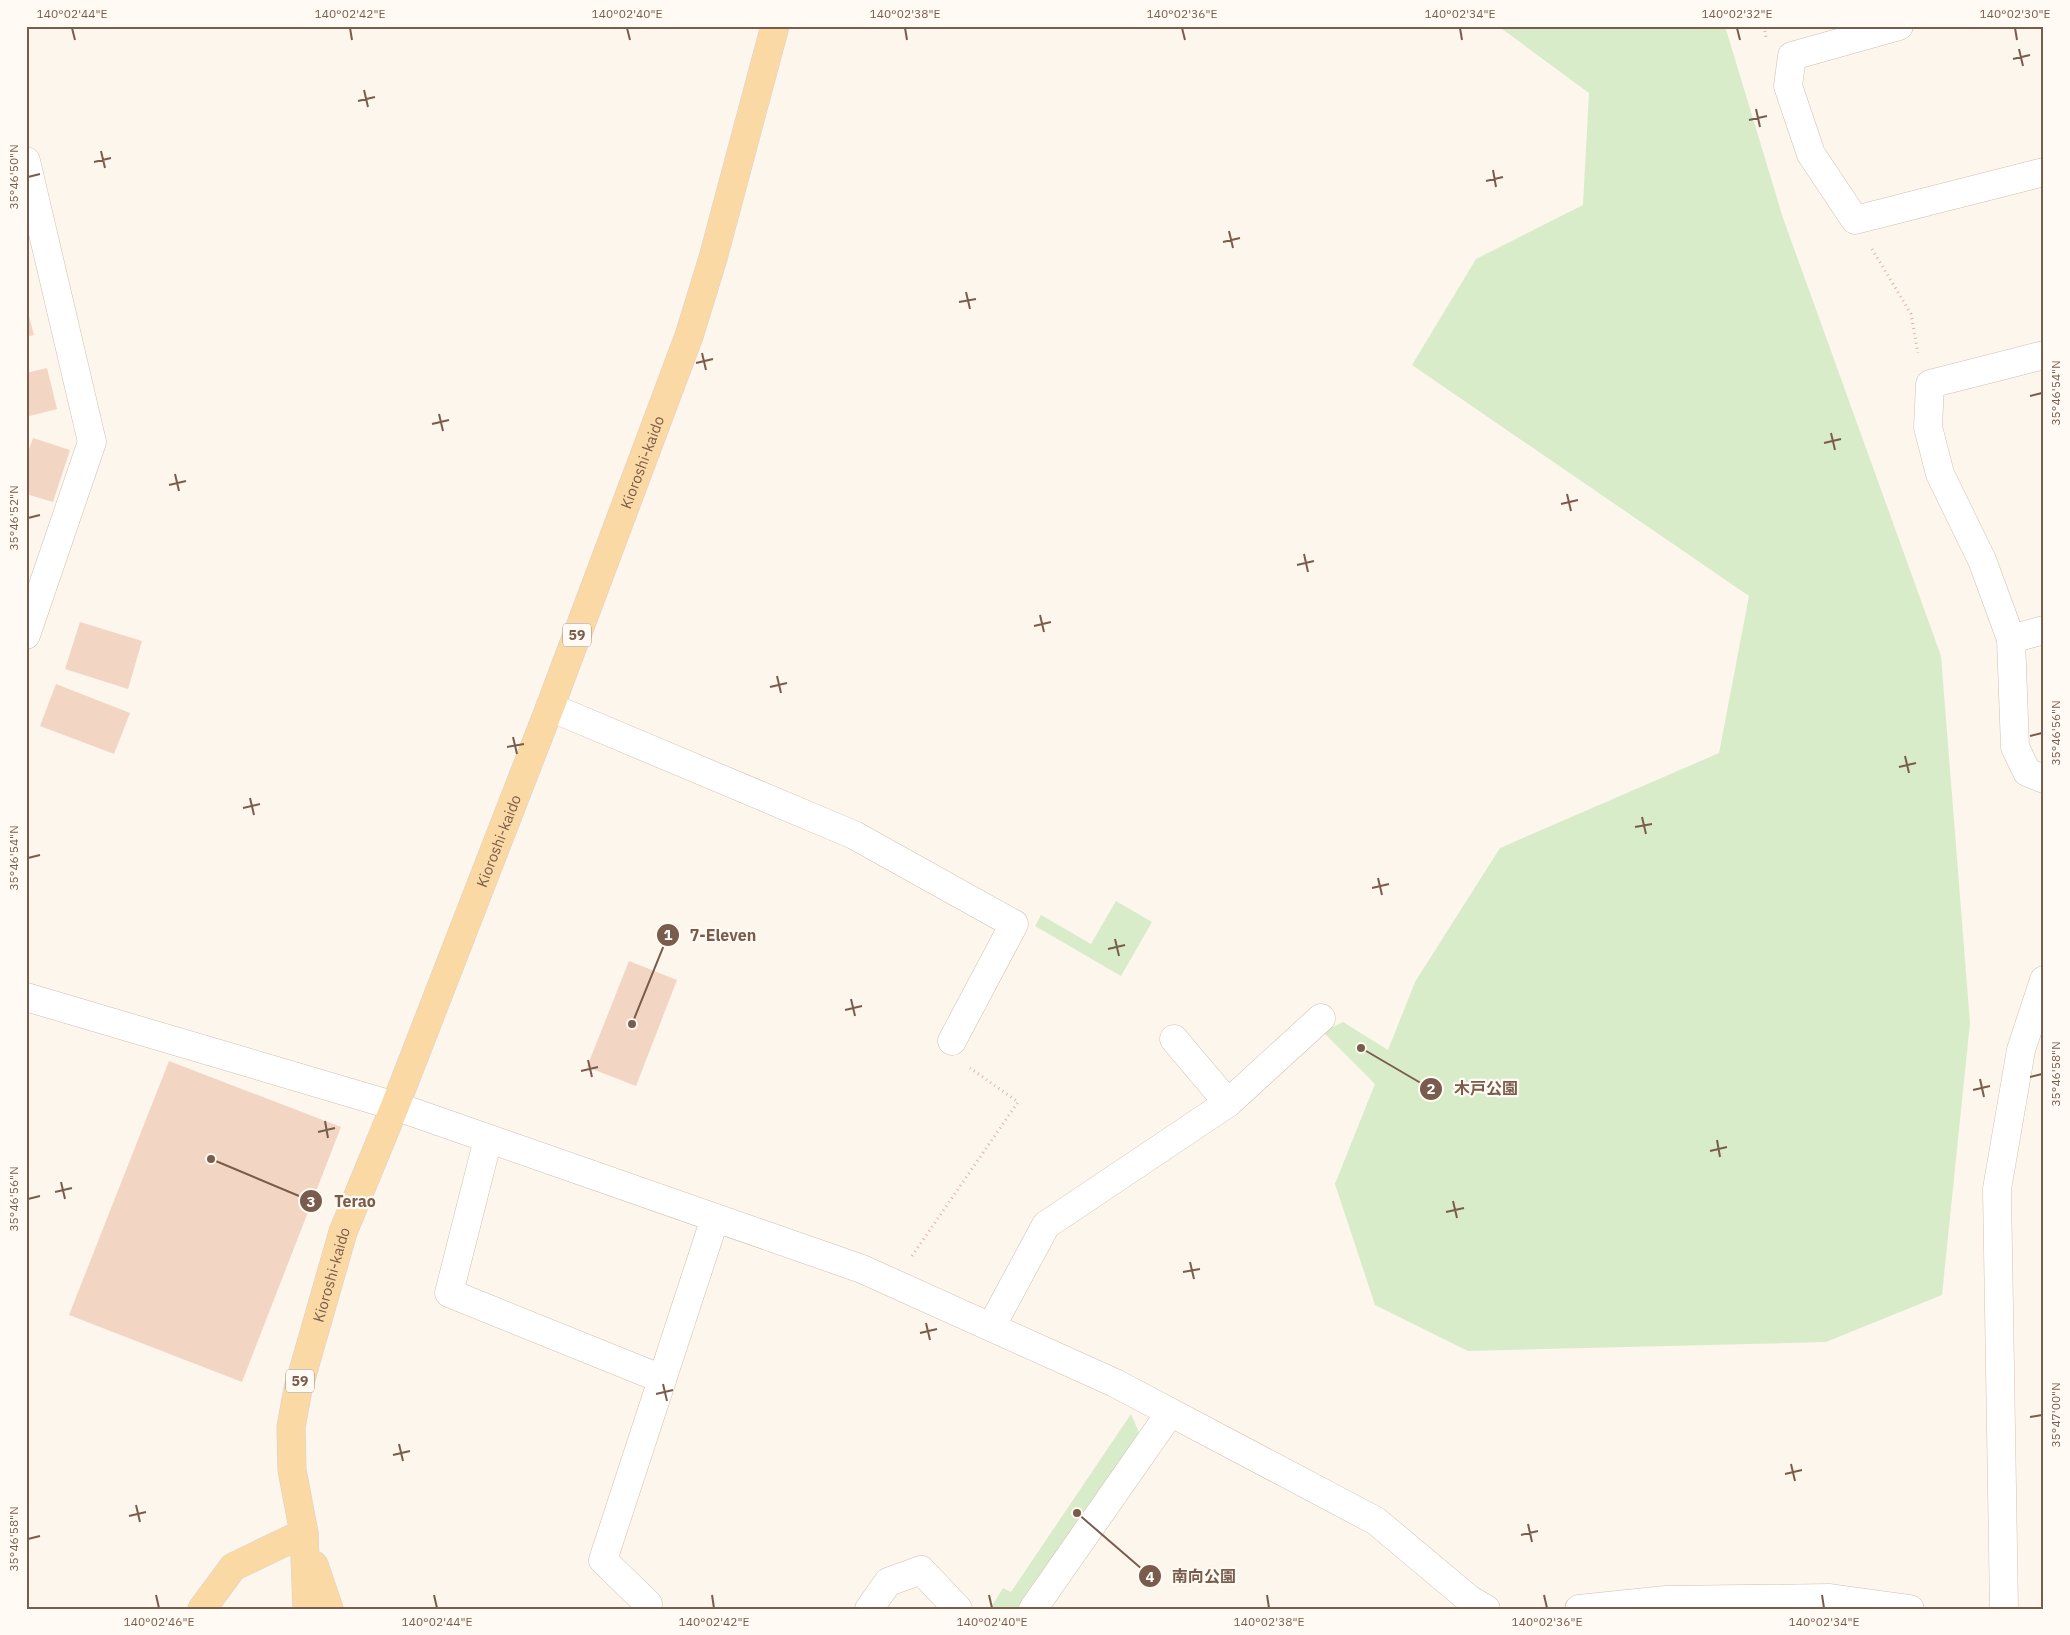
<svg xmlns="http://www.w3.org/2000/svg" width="2070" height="1635" font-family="'IBM Plex Sans','Noto Sans JP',sans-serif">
<rect width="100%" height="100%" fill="#fdf6ec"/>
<g fill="#d8ecc9">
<polygon points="1498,26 1725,26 1783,218 1941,656 1970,1023 1942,1295 1826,1342 1468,1351 1375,1305 1335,1184 1375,1084 1323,1032 1343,1022 1388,1050 1415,982 1500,848 1719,753 1749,596 1412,365 1476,259 1583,205 1589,93"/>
<polygon points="1116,901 1152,922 1121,976 1035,926 1041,915 1091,944"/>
<polygon points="1131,1414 1141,1437 1024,1609 990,1609 1003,1588 1011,1592"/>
</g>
<g fill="#f3d5c3">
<polygon points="26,305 34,335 26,337"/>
<polygon points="47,368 57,409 26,417 26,373"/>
<polygon points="33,438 70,450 53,502 26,494 26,448 29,449"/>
<polygon points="80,622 142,641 128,689 65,669"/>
<polygon points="56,684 130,713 114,754 40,726"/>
<polygon points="629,961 677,980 636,1086 587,1067"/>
<polygon points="169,1061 341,1127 242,1382 69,1315"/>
</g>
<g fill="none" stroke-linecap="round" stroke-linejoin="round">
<defs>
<g id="street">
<polyline points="1899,26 1792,56 1788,86 1811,154 1855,220 2044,172"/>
<polyline points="26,161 92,442 26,635"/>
<polyline points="2044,355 1930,384 1928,427 1940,474 1982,560 2011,639 2015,747 2027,772 2044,779"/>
<polyline points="2011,639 2044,630"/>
<polyline points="550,707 854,835 1014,924 952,1041"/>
<polyline points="26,997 395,1106 862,1269 1115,1383 1376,1521 1469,1599 1486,1609"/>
<polyline points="1174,1039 1228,1103"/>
<polyline points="488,1139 449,1293 662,1379"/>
<polyline points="991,1327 1046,1225 1228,1103 1321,1018"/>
<polyline points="648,1604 603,1560 715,1218"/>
<polyline points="869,1609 888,1582 921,1570 958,1609"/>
<polyline points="1033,1609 1170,1413"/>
<polyline points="1579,1609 1666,1600 1830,1598 1910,1609"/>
</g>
<polyline id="secondary" points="2004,1609 1997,1189 2021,1050 2044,980"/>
<g id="primary">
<polyline points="314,1565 329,1609"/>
<polyline points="202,1609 233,1567 304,1533"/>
<path id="s1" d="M307,1609l-3,-76 -12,-63 -1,-43 7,-38 45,-157 52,-126 155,-399 139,-371 24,-78 62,-232"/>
</g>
</defs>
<use href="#street" stroke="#d1beb0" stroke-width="29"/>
<use href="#secondary" stroke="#d6c0b0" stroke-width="29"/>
<use href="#primary" stroke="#dad1cd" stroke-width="29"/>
<g stroke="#d9b8a5" stroke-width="3" stroke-dasharray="1 4" stroke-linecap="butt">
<polyline points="1764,26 1766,38"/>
<polyline points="1872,249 1911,314 1918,353"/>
<polyline points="912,1256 1018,1102 970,1068"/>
</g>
<use href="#street" stroke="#fff" stroke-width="28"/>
<use href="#secondary" stroke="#fff" stroke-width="28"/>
<use href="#primary" stroke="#fbd9a5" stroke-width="28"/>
</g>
<path fill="none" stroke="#7a5c4d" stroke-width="2" d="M72,28l3,12M350,28l2,12M627,28l3,12M905,28l2,12M1182,28l3,12M1460,28l2,12M1737,28l3,12M2015,28l2,12M2019,49l4,17M2013,59l17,-4M364,90l4,17M358,101l17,-4M1756,109l4,18M1749,120l18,-4M101,151l4,17M94,162l17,-4M1493,170l3,17M28,177l12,-3M1486,181l17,-4M1229,231l4,17M1223,242l17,-4M966,292l4,17M959,302l17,-3M702,353l4,17M696,363l17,-4M2030,396l12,-3M439,414l4,17M432,424l17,-4M1831,433l4,17M1824,443l17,-4M175,474l4,17M169,485l17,-4M1567,494l4,17M1561,504l17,-4M28,518l12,-3M1304,554l4,18M1297,565l17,-4M1040,615l4,17M1034,626l17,-4M777,676l4,17M770,687l17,-4M2030,736l12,-3M513,737l4,17M507,747l17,-3M1905,756l4,17M1899,767l17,-4M250,798l4,17M243,808l17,-4M1642,817l4,17M1635,827l17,-3M28,858l12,-3M1378,878l4,17M1372,888l17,-4M1115,939l4,17M1108,949l17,-4M851,999l4,17M845,1010l17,-4M588,1060l4,17M581,1071l17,-4M2030,1077l12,-3M1980,1079l4,18M1973,1090l17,-4M325,1121l3,17M318,1132l17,-4M1717,1140l3,17M1710,1151l17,-4M61,1182l4,17M55,1192l17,-4M28,1199l12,-3M1453,1201l4,17M1446,1212l18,-4M1190,1262l4,17M1183,1272l17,-3M926,1323l4,17M920,1333l17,-4M663,1384l4,17M656,1394l17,-4M2030,1417l12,-2M399,1444l4,17M393,1455l17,-4M1791,1464l4,17M1785,1474l17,-4M136,1505l4,17M129,1516l17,-4M1528,1524l4,18M1521,1535l17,-4M28,1539l12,-3M156,1595l3,13M434,1595l3,13M712,1595l2,13M989,1595l3,13M1267,1595l2,13M1544,1595l3,13M1822,1595l2,13"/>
<g text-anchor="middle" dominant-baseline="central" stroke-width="4.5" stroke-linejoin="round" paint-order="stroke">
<g fill="#fffaf3" stroke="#a28b7f" stroke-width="1">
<rect x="563" y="623.5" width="28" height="23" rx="4"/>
<rect x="286" y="1369.5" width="28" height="23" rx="4"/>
</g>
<g font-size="14" font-weight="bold" fill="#7a5c4d">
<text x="577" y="635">59</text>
<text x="300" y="1381">59</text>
</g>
<g font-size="15" fill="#7a5c4d" stroke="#fffaf3">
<text stroke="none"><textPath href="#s1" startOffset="1211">Kioroshi-kaido</textPath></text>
<text stroke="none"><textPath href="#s1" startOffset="806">Kioroshi-kaido</textPath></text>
<text stroke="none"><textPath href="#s1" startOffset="341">Kioroshi-kaido</textPath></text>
</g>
</g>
<path fill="none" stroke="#7a5c4d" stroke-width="2" d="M632 1024L668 935M1361 1048L1431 1089M211 1159L311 1201M1077 1513L1150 1576"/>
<g fill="#7a5c4d" stroke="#fffaf3" stroke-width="2">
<circle cx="632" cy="1024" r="5"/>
<circle cx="1361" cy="1048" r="5"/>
<circle cx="211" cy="1159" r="5"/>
<circle cx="1077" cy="1513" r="5"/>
<circle cx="668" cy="935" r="12"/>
<circle cx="1431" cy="1089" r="12"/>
<circle cx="311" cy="1201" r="12"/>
<circle cx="1150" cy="1576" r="12"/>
</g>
<g font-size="15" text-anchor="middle" font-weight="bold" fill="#fff">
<text x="668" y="940">1</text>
<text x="1431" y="1094">2</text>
<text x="311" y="1207">3</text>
<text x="1150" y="1582">4</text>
</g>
<g font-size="16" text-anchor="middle" font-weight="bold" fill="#7a5c4d" stroke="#fffaf3" stroke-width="4.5" stroke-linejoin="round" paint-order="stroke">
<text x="723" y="941">7-Eleven</text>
<text x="1486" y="1094">木戸公園</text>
<text x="355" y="1207">Terao</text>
<text x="1204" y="1582">南向公園</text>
</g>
<rect width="2070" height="1635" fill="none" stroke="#fffaf3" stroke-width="55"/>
<rect x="28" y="28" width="2014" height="1580" fill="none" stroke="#7a5c4d" stroke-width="2"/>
<g font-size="12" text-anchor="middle" fill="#7a5c4d">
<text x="72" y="18">140°02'44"E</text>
<text x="350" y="18">140°02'42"E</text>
<text x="627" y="18">140°02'40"E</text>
<text x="905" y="18">140°02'38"E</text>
<text x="1182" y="18">140°02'36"E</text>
<text x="1460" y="18">140°02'34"E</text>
<text x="1737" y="18">140°02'32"E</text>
<text x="2015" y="18">140°02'30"E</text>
<text transform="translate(14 177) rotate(-90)" y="4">35°46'50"N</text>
<text transform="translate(2056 393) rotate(-90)" y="4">35°46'54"N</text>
<text transform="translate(14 518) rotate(-90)" y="4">35°46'52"N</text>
<text transform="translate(2056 733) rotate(-90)" y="4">35°46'56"N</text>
<text transform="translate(14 858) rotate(-90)" y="4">35°46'54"N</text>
<text transform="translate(2056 1074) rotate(-90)" y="4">35°46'58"N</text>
<text transform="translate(14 1199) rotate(-90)" y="4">35°46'56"N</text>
<text transform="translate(2056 1415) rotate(-90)" y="4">35°47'00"N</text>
<text transform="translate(14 1539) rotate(-90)" y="4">35°46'58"N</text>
<text x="159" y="1626">140°02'46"E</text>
<text x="437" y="1626">140°02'44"E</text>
<text x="714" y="1626">140°02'42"E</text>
<text x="992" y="1626">140°02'40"E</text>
<text x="1269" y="1626">140°02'38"E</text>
<text x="1547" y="1626">140°02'36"E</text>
<text x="1824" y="1626">140°02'34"E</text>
</g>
</svg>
